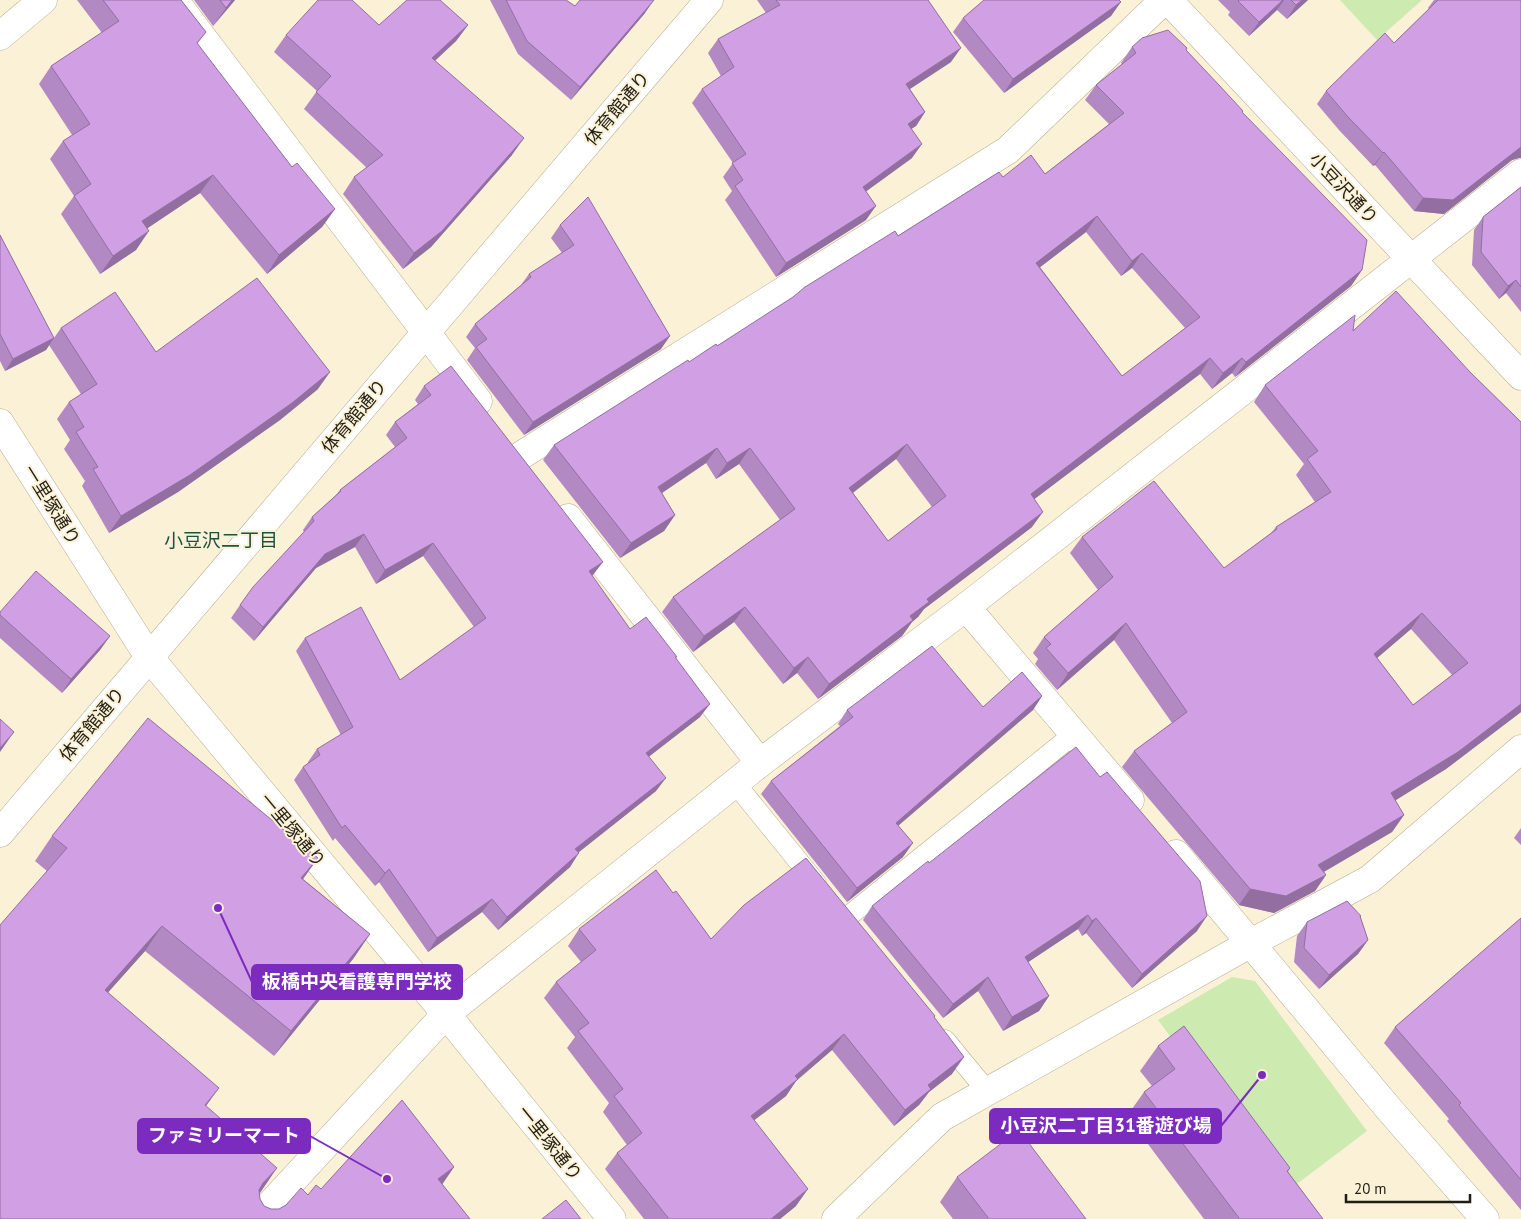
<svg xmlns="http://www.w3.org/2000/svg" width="1521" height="1219" font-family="'PT Sans','Noto Sans JP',sans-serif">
<rect width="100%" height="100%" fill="#fbf1d6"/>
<g fill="#cdebb1">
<polygon points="1340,0 1422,0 1377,40"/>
<polygon points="1232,977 1255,981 1367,1131 1285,1193 1158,1020"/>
</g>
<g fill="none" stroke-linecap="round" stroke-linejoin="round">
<defs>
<g id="lane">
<polyline points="735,783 816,883"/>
<polyline points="845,919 1074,734"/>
<polyline points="945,1040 987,1091"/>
</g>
<g id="street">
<polyline points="174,0 478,401"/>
<polyline points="0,36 43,0"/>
<polyline points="520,456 1008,150 1164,0"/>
<polyline points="568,518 760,763"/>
<polyline points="966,607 1130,800"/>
<polyline points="1176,854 1388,1108 1485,1219"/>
<polyline points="257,1219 446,1014 760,763 966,607 1521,173"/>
<polyline points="836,1219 942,1117 1251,943 1370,879 1521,749"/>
</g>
<g id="secondary">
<polyline points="1168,0 1521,376"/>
<polyline points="0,423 149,657 446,1014 612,1219"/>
<polyline points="0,833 709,0"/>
</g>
</defs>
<use href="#lane" stroke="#b6ad93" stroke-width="21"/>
<use href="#street" stroke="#b6ad93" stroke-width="29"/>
<use href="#secondary" stroke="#b6ad93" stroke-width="29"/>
<use href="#lane" stroke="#fff" stroke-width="20"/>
<use href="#street" stroke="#fff" stroke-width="28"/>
<use href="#secondary" stroke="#fff" stroke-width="28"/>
</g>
<g fill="#b389c4" fill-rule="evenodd">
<polygon points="77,0 181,0 206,32 197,44 292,167 335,209 322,227 267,274 200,193 147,228 136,250 100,274 61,214 74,196 50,159 63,141 72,135 39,84 51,66 102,33"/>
<polygon points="194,0 235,0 213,26"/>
<polygon points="490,0 566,0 575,6 645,13 571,100 518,54"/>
<polygon points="757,0 928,0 951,62 910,89 925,112 916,126 912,128 912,158 866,191 866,220 776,277 725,200 732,191 723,177 733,163 692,103 702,89 721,76 708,53 718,39 766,13"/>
<polygon points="984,0 1120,0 1111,16 1004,93 953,32 963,18"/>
<polygon points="1218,0 1308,0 1287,19 1277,10 1249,36 1228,15 1230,12"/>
<polygon points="1434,0 1521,0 1519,158 1512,160 1444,214 1414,211 1375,165 1373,166 1339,130 1317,104 1326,91 1394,43 1429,9 1428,8"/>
<polygon points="379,25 468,25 456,41 435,61 512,155 431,247 403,269 343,194 354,177 367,168 304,109 317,91 274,52 286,35"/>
<path d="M1132,47l54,3 56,63 120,157 -11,16 -116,91 -3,-4 -20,16 -12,-15 -166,125 -2,28 -108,82 -6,8 -6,5 -10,14 -84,63 -21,-26 -14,11 -49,-62 -41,30 -31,-40 11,-15 107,-77 -41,-56 -23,15 -10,-16 -44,30 13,22 -11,16 -44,27 -77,-98 11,-15 344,-209 105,-59 42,-3 64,-50 -24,-24 11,-15 26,-21 -1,-1zM1086,232l35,44 11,-8 53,60 -63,48 -82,-109zM896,459l36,48 -44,34 -35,-48z"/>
<polygon points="1521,187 1521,312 1506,293 1499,299 1472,265 1474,230 1483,217"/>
<polygon points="560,225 661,349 524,435 467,360 475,348 466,337 475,324 521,285 529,274 562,253 551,238"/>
<polygon points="0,235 54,338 61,328 156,352 318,389 280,420 178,492 109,533 82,486 85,481 64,449 70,440 57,419 69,402 81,394 49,345 46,350 5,371 0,361"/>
<path d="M1353,331l117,41 51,50v290l-75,57 -51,31 9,15 -12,17 -68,40 2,3 -11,16 -41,22 -35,-8 -117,-138 12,-16 38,-28 -58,-83 -57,50 -22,-26 3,-5 -5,-6 11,-16 54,-47 -28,-37 12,-16 142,31 47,-35 5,-6 39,-25 -19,-27 8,-11 -50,-62 11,-17zM1411,629l41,46 -39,30 -36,-47z"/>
<polygon points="424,386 593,575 592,576 630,629 676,658 700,717 649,756 656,791 578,853 570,867 498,930 482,912 428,952 379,882 375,886 335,838 333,841 294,780 303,767 308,763 308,762 317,749 341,735 296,651 305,638 400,680 474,627 423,556 376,584 355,547 316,568 254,641 231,618 240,605 304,532 303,530 312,517 336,495 340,490 395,447 386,435 395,422 418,404 415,400"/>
<polygon points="0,612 110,636 100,650 62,693 0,638"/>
<polygon points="1042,696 1033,710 898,826 903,857 847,902 761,794 771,781 840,726 838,724 847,710 983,707"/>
<polygon points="1521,828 1521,845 1514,838"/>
<polygon points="52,836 318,858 303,879 370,934 353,959 274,1056 145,951 108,992 206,1106 260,1193 260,1199 264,1206 271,1209 279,1209 321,1189 454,1167 442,1184 470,1219 0,1219 47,871 35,861"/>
<polygon points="929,863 1197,931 1132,988 1086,933 1082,936 1078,929 1028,962 1049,996 1039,1011 1003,1031 978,991 943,1018 863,920 872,906"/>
<polygon points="673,893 711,939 935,1016 934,1018 952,1074 929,1092 919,1105 894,1126 832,1050 796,1081 786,1096 754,1120 796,1206 780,1219 644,1219 605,1169 617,1153 627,1145 603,1112 609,1103 567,1048 575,1037 544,998 556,982 581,962 568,946 579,929"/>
<polygon points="1361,916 1360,917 1368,940 1358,954 1319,989 1294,962 1297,936 1307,922"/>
<polygon points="1521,918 1521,1210 1447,1121 1449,1119 1384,1043 1395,1027"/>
<polygon points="1158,1046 1290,1168 1288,1172 1323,1219 1204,1219 1127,1116 1144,1092 1152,1086 1140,1071"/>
<polygon points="957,1177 1086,1219 953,1219 940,1202"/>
</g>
<g fill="#926fa0">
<polygon points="232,0 235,0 213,26 226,8"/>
<polygon points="654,0 645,13 571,100 580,87"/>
<polygon points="1117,0 1120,0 1118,3 1121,2 1111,16 1004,93 1013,79"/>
<polygon points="1283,0 1284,0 1277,10 1249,36 1259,22"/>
<polygon points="1302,0 1308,0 1287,19 1296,5"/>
<polygon points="468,25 456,41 420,74 432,58"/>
<polygon points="961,48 951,62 896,98 906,84"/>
<polygon points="925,112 916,126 899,137 908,124"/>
<polygon points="524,138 512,155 431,247 403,269 414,253"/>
<polygon points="922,144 912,158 853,201 863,187"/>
<polygon points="1521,147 1521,158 1519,158 1512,160 1444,214 1414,211 1423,198"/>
<polygon points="1384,152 1375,165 1373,166 1383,153"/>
<polygon points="213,175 200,193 130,240 142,221"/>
<polygon points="876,206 866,220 776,277 786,263"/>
<polygon points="335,209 322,227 267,274 279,255"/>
<polygon points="1097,216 1086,232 1026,278 1036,263"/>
<polygon points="149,231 136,250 100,274 113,256"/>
<polygon points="1142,253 1132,268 1121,276 1132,261"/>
<polygon points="1362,270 1351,286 1235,377 1246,362"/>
<polygon points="1516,280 1506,293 1499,299 1508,286"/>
<polygon points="670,336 661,349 524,435 533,422"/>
<polygon points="54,338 46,350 5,371 13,359"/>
<polygon points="1210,358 1200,374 1020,510 1031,494"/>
<polygon points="1242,358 1232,373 1212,389 1223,373"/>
<polygon points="330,372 318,389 280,420 178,492 109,533 121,516"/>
<polygon points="907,444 896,459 838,504 849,488"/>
<polygon points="717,448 706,463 647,503 658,487"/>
<polygon points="750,448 739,464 716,479 727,463"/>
<polygon points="1043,512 1032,527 924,609 918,617 912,622 902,636 818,699 829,684 910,616 927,599"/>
<polygon points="675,515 664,531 620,558 631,543"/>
<polygon points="364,534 355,547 316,568 254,641 263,627 325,554"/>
<polygon points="433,543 423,556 376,584 385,570"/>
<polygon points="603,562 593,575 580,584 589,571"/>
<polygon points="745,607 734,622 693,652 704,636"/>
<polygon points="1422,613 1411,629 1363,670 1374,654"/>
<polygon points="1126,623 1114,640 1057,690 1068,673"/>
<polygon points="110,636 100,650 62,693 71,679"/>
<polygon points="808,657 797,673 783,684 794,668"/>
<polygon points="1042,696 1033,710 886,836 896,823"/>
<polygon points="710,704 700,717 637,766 646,753"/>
<polygon points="1521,704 1521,712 1446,769 1380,810 1391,793"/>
<polygon points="14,732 0,752 0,748"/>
<polygon points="666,778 656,791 566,862 575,849"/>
<polygon points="1404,815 1392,832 1306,882 1318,865"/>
<polygon points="913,843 903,857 847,902 857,888"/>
<polygon points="579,853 570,867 498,930 507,917"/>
<polygon points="318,858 300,883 301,878"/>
<polygon points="389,869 379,882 375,886 385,873"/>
<polygon points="1326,875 1315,891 1274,913 1239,905 1250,889"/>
<polygon points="492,899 482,912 428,952 437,938"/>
<polygon points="1088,915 1078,929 1015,971 1025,957"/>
<polygon points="1207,916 1197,931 1132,988 1142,974"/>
<polygon points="1096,918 1086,933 1082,936 1092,921"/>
<polygon points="162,926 145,951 88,1015 105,990"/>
<polygon points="370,934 353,959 274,1056 291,1031"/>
<polygon points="1368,940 1358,954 1319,989 1329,975"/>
<polygon points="988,977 978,991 943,1018 953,1004"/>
<polygon points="1049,996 1039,1011 1003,1031 1012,1017"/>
<polygon points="844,1034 832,1050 796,1081 786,1096 739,1132 751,1116 795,1076"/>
<polygon points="964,1057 952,1074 929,1092 919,1105 894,1126 905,1110 928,1085"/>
<polygon points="219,1088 201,1113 205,1105"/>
<polygon points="454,1167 437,1192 438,1179"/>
<polygon points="277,1168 260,1193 246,1208 263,1183"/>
<polygon points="808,1189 796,1206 780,1219 771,1219"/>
</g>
<g fill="#d09fe4" stroke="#926fa0" fill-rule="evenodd">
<polygon points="103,0 181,0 206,32 197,43 292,167 297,163 335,209 279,255 213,175 142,221 149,231 113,256 74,196 91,184 63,141 90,124 51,66 119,21"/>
<polygon points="220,0 232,0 226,8"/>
<polygon points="318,0 352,0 379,25 407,0 440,0 468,25 432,58 524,138 442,231 414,253 354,177 383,155 316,92 331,76 286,35"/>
<polygon points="506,0 566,0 575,6 580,0 654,0 580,87 527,41"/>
<polygon points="776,0 928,0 961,48 906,84 925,112 908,124 922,144 863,187 876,206 786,263 735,186 743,180 732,163 746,154 702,89 734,67 718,39 780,5"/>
<polygon points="984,0 1119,0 1121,2 1013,79 963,18"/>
<polygon points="1239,0 1283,0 1259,22 1238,1"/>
<polygon points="1291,0 1302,0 1296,5"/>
<polygon points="1438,0 1521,0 1521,147 1453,200 1423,198 1384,152 1383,153 1348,117 1326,91 1385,33 1394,43"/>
<path d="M1168,30l19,18 -1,2 33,35 24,26 -1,1 125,128 -5,30 -116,92 -4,-4 -19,15 -13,-15 -179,136 12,18 -116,87 2,3 -19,14 3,4 -84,64 -21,-27 -14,11 -49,-61 -41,29 -31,-39 122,-88 -45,-61 -23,15 -10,-15 -59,39 17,28 -44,28 -77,-98 134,-85 1,2 27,-18 1,2 76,-49 12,-10 90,-56 3,5 101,-64 4,5 28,-22 14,19 79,-61 -28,-28 40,-32 -4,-6 10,-9zM1097,216l35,45 10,-8 58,64 -78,59 -86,-113zM907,444l39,52 -58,45 -39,-53z"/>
<polygon points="1521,187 1521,287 1516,280 1508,286 1481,252 1483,217"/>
<polygon points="588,197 670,336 533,422 476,347 487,339 475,324 531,277 529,274 574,245 560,225"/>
<polygon points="0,235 54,338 13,359 0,334"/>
<polygon points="257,278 330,372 292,403 190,475 121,516 93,469 98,467 76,432 84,427 69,402 97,384 61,328 115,292 156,352"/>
<path d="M1396,291l74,81 51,50v282l-63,48 -67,41 13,22 -86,50 8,10 -40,21 -36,-7 -116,-138 53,-39 -61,-89 -58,50 -22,-25 5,-4 -7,-7 69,-60 -31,-40 72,-56 70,87 53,-39 -1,-2 55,-35 -24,-33 11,-8 -53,-66 90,-70 -2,16zM1422,613l46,50 -55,42 -39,-51z"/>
<polygon points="451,366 603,562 589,571 630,629 646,617 677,657 675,657 710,704 646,753 666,778 575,849 579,853 507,917 492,899 437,938 389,869 385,873 345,825 342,828 303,767 320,755 317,749 353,727 305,638 361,607 400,680 486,618 433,543 385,570 364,534 325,554 263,627 240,605 253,587 314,521 312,517 341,491 340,490 407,438 395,422 431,395 424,386"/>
<polygon points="36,571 110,636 71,679 0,615 0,612"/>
<polygon points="932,646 983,707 1022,672 1042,696 896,823 913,843 857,888 771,781 853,717 847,710"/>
<polygon points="148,718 318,858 301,878 370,934 291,1031 162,926 105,990 219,1088 205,1105 277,1168 263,1183 259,1190 260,1199 264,1206 271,1209 279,1209 286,1205 301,1188 308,1195 316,1185 321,1189 402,1100 454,1167 438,1179 470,1219 0,1219 0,925 67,848 52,836"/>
<polygon points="0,719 14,732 0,748"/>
<polygon points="1076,747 1100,777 1107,772 1200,881 1207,916 1142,974 1096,918 1092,921 1088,915 1025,957 1049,996 1012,1017 988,977 953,1004 872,906 928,861 929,863"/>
<polygon points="806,858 935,1016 934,1017 964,1057 928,1085 931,1089 905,1110 844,1034 795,1076 798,1079 751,1116 808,1189 771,1219 669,1219 617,1153 642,1133 614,1096 623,1089 578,1031 589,1023 556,982 596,950 579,929 656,870 673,893 676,891 711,939 744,905"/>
<polygon points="1347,901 1361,916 1360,916 1368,940 1329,975 1304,948 1307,922"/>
<polygon points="1521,918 1521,1180 1459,1105 1461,1103 1395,1027"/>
<polygon points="1184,1026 1290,1168 1287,1171 1323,1219 1238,1219 1239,1218 1144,1092 1175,1069 1158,1046"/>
<polygon points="1019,1130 1086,1219 989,1219 957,1177"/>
<polygon points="566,1200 581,1219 542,1219"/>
</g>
<g text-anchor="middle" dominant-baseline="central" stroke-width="4" stroke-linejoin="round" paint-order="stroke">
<g font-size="18" fill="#201d13" stroke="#fbf1d6">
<text transform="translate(617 108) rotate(-50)">体育館通り</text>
<text transform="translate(1344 188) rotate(47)">小豆沢通り</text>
<text transform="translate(354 416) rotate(-50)">体育館通り</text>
<text transform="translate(52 505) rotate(58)">一里塚通り</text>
<text transform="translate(92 724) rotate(-50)">体育館通り</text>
<text transform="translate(293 830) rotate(50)">一里塚通り</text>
<text transform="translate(550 1143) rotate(51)">一里塚通り</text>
</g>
<g font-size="19" fill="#1d5143" stroke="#fbf1d6">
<text x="221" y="540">小豆沢二丁目</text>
</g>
</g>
<path fill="none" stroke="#7b2cbf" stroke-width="2" d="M218 908L252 982M1262 1075L1221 1126M387 1179L310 1136"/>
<g fill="#7b2cbf" stroke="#fbf1d6" stroke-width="2">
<circle cx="218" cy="908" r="5"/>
<circle cx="1262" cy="1075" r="5"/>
<circle cx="387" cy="1179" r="5"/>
</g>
<g fill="#7b2cbf" stroke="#7b2cbf" stroke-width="2">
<rect x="252" y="965" width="210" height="34" rx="5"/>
<rect x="990" y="1109" width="231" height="34" rx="5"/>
<rect x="138" y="1119" width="172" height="34" rx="5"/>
</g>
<g font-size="19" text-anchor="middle" font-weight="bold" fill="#fff">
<text x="357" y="988">板橋中央看護専門学校</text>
<text x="1106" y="1132">小豆沢二丁目31番遊び場</text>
<text x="224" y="1142">ファミリーマート</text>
</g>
<path d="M1346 1194v8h124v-8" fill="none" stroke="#201d13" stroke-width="2.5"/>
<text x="1354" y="1194" font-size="15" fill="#201d13" stroke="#fbf1d6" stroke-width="4" paint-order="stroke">20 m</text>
</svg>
